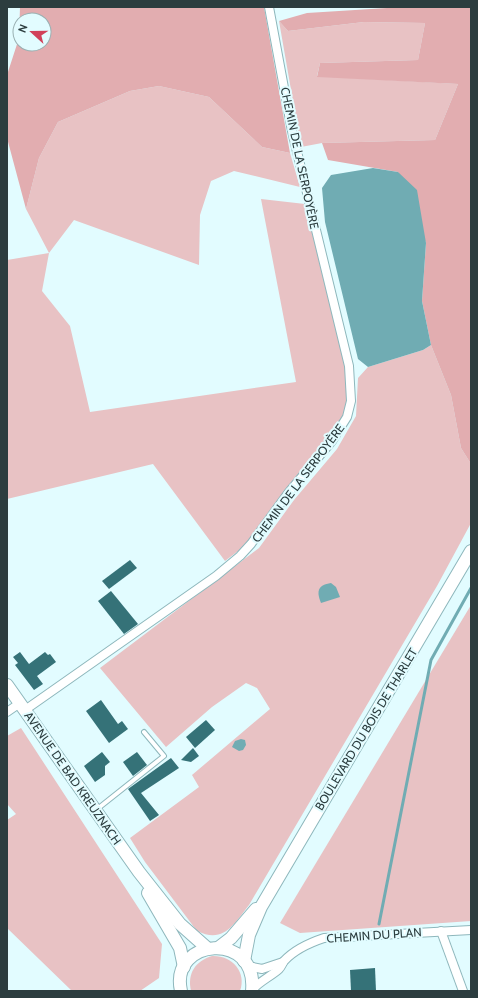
<svg xmlns="http://www.w3.org/2000/svg" width="478" height="998" font-family="Cabin,sans-serif">
<rect width="100%" height="100%" fill="#e2fcff"/>
<g fill="#e8c2c4">
<polygon points="279,21 288,31 364,22 425,23 418,60 320,63 317,76 458,84 435,140 322,143 301,147"/>
<polygon points="159,86 209,97 262,147 290,153 300,187 234,171 211,181 200,215 199,265 74,220 49,253 42,291 70,326 90,412 296,382 261,199 305,204 346,371 347,401 345,414 327,442 276,502 246,545 225,561 153,464 7,499 7,260 49,253 26,209 39,158 58,122 130,91"/>
<path d="M431,345l20,50 10,53 10,16v59l-34,63 -188,319c-15,19 -25,39 -52,26l-52,-69 -15,-24 69,-51 -7,-12 78,-66 -13,-21 -11,-5 -34,24 -46,40 -66,-79 159,-120 35,-48 43,-51 19,-33 2,-38 10,-11 55,-17z"/>
<polygon points="471,605 471,921 300,933 280,923"/>
<polygon points="21,728 162,944 159,978 140,991 72,991 7,928 7,820 16,814 7,804 7,736"/>
<path d="M212,956c19,-1 35,15 28,35h-49c-4,-17 4,-30 21,-35z"/>
</g>
<g fill="#e2adb0" fill-rule="evenodd">
<path d="M20,7h244l26,146 -28,-6 -53,-50 -50,-11 -29,5 -72,31 -19,36 -13,51 -19,-71v-63l12,-37zM20,20h24v24h-24z"/>
<polygon points="403,7 471,7 471,464 461,448 451,395 431,345 422,301 426,243 398,172 328,160 322,143 435,140 458,84 317,77 320,63 418,60 425,23 364,22 288,31 279,21 307,13"/>
</g>
<g fill="#70acb3">
<polygon points="373,168 398,172 417,190 426,243 422,301 431,345 423,350 368,367 358,359 325,222 322,188 331,175"/>
<path d="M331,583l5,4 4,10 -19,6c-5,-12 -3,-18 10,-20z"/>
<polygon points="241,739 245,740 246,745 243,750 239,751 232,747 235,741"/>
</g>
<g fill="none" stroke-linecap="round" stroke-linejoin="round">
<polyline stroke="#70acb3" stroke-width="3" points="379,924 431,660 471,588"/>
</g>
<g fill="#357278">
<polygon points="130,560 137,568 109,589 102,581"/>
<polygon points="111,591 138,624 124,634 98,601"/>
<polygon points="20,652 29,664 45,652 48,655 50,654 56,662 37,676 43,684 34,690 15,665 18,663 13,657"/>
<polygon points="101,700 118,724 122,721 128,729 109,743 86,711"/>
<polygon points="206,720 215,730 195,748 186,737"/>
<polygon points="193,748 199,756 191,762 181,760"/>
<polygon points="102,752 110,762 105,766 105,775 95,782 84,766"/>
<polygon points="137,752 147,765 133,776 123,762"/>
<polygon points="171,758 179,768 141,793 159,815 150,821 128,789"/>
<polygon points="375,968 376,991 351,991 350,970"/>
</g>
<g fill="none" stroke-linecap="round" stroke-linejoin="round">
<defs>
<polyline id="service" points="96,810 164,756 144,732"/>
<g id="minor">
<polyline points="25,710 216,576 240,556 251,544 289,492 332,441 347,417 351,401 349,366 292,131 269,7"/>
<polyline points="7,712 20,703"/>
<polyline points="441,931 463,991"/>
<polyline points="248,966 262,969 283,962"/>
<path d="M252,990c8,-9 18,-13 27,-21 2,-2 3,-5 5,-8 11,-12 25,-18 40,-23l147,-8"/>
</g>
<g id="primary">
<polyline points="7,685 139,872 180,924 207,948"/>
<polyline points="148,893 180,948 184,967"/>
<polyline points="218,948 231,938 256,909"/>
<polyline points="244,961 249,935 261,907 471,551"/>
<path d="M181,991c-12,-53 77,-61 71,0"/>
</g>
</defs>
<use href="#service" stroke="#8eb7bc" stroke-width="6"/>
<use href="#minor" stroke="#8eb7bc" stroke-width="10"/>
<use href="#primary" stroke="#8eb7bc" stroke-width="14"/>
<use href="#service" stroke="#fff" stroke-width="4"/>
<use href="#minor" stroke="#fff" stroke-width="8"/>
<use href="#primary" stroke="#fff" stroke-width="12"/>
</g>
<g text-anchor="middle" dominant-baseline="central" stroke-width="4" stroke-linejoin="round" paint-order="stroke">
<g font-size="12" fill="#2c3d3f" stroke="#e2fcff">
<text transform="translate(300 158) rotate(78)">CHEMIN DE LA SERPOYÈRE</text>
<text transform="translate(298 483) rotate(-53)">CHEMIN DE LA SERPOYÈRE</text>
<text transform="translate(366 729) rotate(-59)">BOULEVARD DU BOIS DE THARLET</text>
<text transform="translate(73 778) rotate(55)">AVENUE DE BAD KREUZNACH</text>
<text transform="translate(374 935) rotate(-4)">CHEMIN DU PLAN</text>
</g>
</g>
<rect width="478" height="998" fill="none" stroke="#2c3d3f" stroke-width="16"/>
<g transform="translate(32 32) rotate(291)"><circle r="19" fill="#e2fcff" stroke="#99b0b2"/>
<path d="M0-3L7 15L0 10L-7 15Z" fill="#d1415a"/>
<text y="-6" font-size="11" font-weight="bold" text-anchor="middle" fill="#2c3d3f">N</text>
</g>
</svg>
